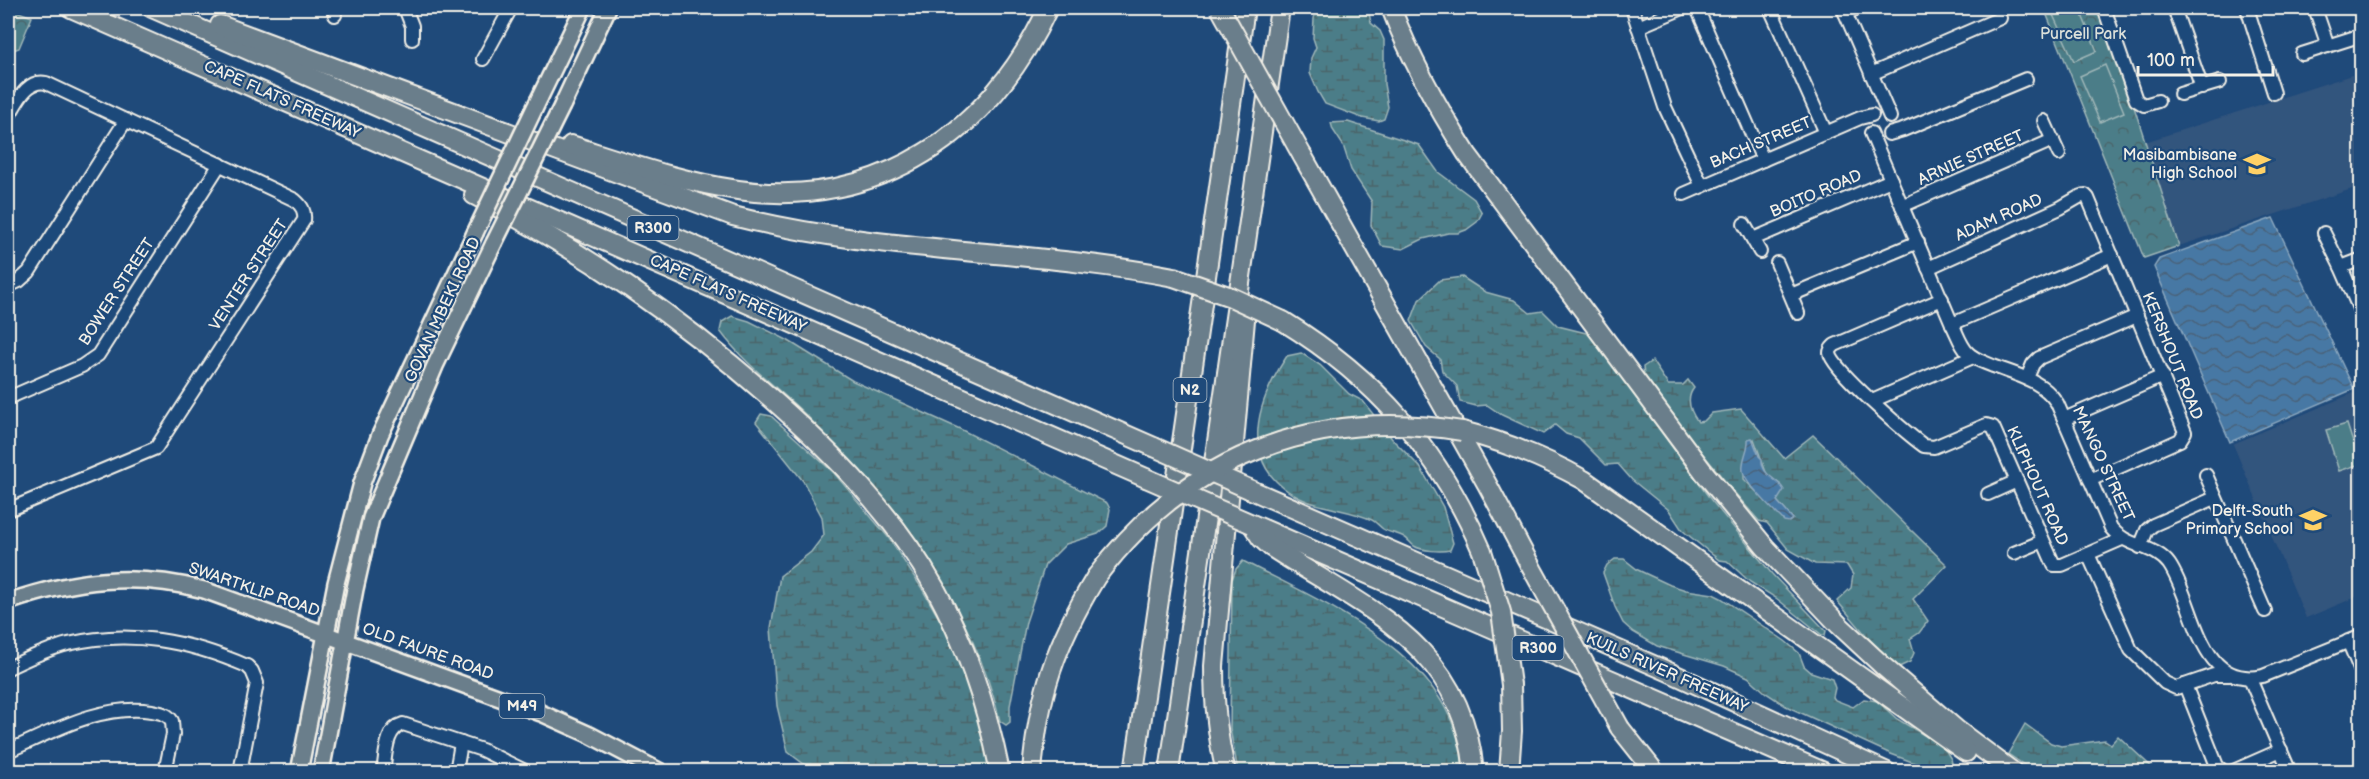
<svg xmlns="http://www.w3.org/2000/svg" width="2369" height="779" font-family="'Balsamiq Sans',sans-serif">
<defs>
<pattern id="wetland-marsh" width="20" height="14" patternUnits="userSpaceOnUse" patternTransform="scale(1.5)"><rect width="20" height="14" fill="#4c7d88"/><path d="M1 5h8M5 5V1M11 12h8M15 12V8" fill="none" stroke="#4b656a"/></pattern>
<pattern id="park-crowns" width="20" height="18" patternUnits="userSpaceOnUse" patternTransform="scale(1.5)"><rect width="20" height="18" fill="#4c7d88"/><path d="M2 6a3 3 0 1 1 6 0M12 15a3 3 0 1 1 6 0" fill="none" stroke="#4b656a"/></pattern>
<pattern id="water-waves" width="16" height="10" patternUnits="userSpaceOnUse" patternTransform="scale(1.5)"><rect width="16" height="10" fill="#4778a4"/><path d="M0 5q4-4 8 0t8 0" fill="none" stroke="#48627a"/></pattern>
</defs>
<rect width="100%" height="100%" fill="#1f4a7a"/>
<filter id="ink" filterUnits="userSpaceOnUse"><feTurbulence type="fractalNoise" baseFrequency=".0167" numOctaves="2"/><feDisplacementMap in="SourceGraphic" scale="12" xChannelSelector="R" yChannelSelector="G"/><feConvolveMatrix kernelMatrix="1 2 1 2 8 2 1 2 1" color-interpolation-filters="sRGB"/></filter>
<g filter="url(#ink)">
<g fill="#33547d">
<polygon points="2361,72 2361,186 2179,246 2145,142"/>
<polygon points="2356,392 2362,404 2361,595 2306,618 2233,444"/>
</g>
<g fill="url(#wetland-marsh)" stroke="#a0b7b8" stroke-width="1.5" fill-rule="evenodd">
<polygon points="1321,8 1368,8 1371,23 1380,31 1384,40 1384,84 1388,107 1384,119 1379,121 1362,118 1325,104 1318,92 1310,73 1311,58 1316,47 1313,38 1314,19 1315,13"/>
<polygon points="1348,122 1419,145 1438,172 1474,199 1482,213 1477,222 1466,230 1458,233 1448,233 1423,239 1403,249 1382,246 1371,225 1372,202 1351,170 1343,145 1333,130 1331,123"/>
<polygon points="1462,277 1485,292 1514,300 1530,313 1543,311 1558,326 1590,334 1711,500 1772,574 1826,631 1825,635 1822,635 1776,598 1750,582 1727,561 1719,560 1682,530 1669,510 1632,480 1618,464 1606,465 1579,438 1566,434 1555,425 1543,434 1502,415 1487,405 1476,406 1460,402 1457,386 1442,371 1440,359 1426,347 1411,321 1419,300 1440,280"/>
<path d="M732,316l17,5 38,19 66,41 107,48 147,74 3,6 -3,17 -9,8 -32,10 -21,21 -19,57 -16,84v16l-4,3 -6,-4c-28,-117 -105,-217 -189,-301 -30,-30 -65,-54 -91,-89l2,-9z"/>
<path d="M1301,353l19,12 29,29 14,7 30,39 27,27 23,40 10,36 -3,7c-9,2 -28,1 -36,-4 -4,-3 -6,-7 -10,-9 -7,-4 -15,-4 -21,-8 -4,-3 -7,-7 -11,-9 -25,-12 -54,-11 -78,-25 -57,-34 -37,-94 -7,-139z"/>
<path d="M1652,361l16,24h15l5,-5 6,8c-9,11 -4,23 4,34l6,-1 8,-8 29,-4 43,49 29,-23 134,130 -34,34 15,22 -9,12 -9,6 4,14 -4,9 -11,5 -28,-26 -34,-40 14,-13 2,-13 -6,-10 -32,-1 -27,-15 -21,-26 -8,-2 -25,-29 -43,-53 -47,-64 -1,-8zM1754,439l13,36 13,9 -3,17 15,17 -14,-4 -34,-35c0,-15 0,-28 10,-40z"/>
<polygon points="761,414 771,416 834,473 888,537 921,587 958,652 978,709 990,771 813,771 788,752 777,706 771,628 780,576 811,552 824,535 822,517 803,481 756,422"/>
<polygon points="1615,559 1624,559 1638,570 1670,585 1686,590 1713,594 1721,598 1785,641 1799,653 1804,666 1811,672 1832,679 1835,688 1833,697 1835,700 1853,707 1864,699 1877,701 1897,719 1924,735 1946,751 1951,759 1953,767 1945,771 1936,771 1891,754 1786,706 1766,693 1748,677 1724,666 1657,646 1633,632 1623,623 1615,607 1603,573 1607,565"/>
<path d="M1243,561c87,46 214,95 220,210h-225l-8,-42 2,-149 4,-11z"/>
<polygon points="2025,724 2051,743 2061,746 2105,740 2111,744 2118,736 2156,771 2033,771 2008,754"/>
</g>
<g fill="url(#park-crowns)" stroke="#a0b7b8" stroke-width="1.5">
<polygon points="8,8 32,17 19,48 8,52"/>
<polygon points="2044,8 2102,8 2179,246 2144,258"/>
</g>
<g fill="#4c7d88" stroke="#a0b7b8" stroke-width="1.5">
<polygon points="2070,8 2079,8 2097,51 2074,61 2053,15"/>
<polygon points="2105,65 2124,112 2100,122 2080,76"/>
<polygon points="2347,424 2360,464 2339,471 2326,430"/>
</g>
<g fill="url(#water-waves)" stroke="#8ca8bf" stroke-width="1.5">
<polygon points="2273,218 2354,389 2230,442 2154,267 2159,259"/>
<path d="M1752,438l7,18 3,3c-1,17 16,19 22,31l-7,11 16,18 -4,3 -5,-1c-9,-9 -40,-40 -41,-50 -2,-11 6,-21 5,-32z"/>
</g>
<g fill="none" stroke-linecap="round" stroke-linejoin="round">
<defs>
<g id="minor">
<polyline points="334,8 335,15"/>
<polyline points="405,8 412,26 412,39"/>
<polyline points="1697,8 1763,160"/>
<polyline points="1770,8 1826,133"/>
<polyline points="1843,8 1890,117"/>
<polyline points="2104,8 2136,100 2144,105 2158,101"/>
<polyline points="2174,8 2202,88"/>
<polyline points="2247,8 2274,93"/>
<polyline points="2315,8 2328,46"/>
<polyline points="1633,11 1665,107 1702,186"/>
<polyline points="1845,13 1859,8"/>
<polyline points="1638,27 1683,8"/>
<polyline points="2302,54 2362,35"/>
<polyline points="483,59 511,8"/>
<polyline points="1871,74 2000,18"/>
<polyline points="2180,94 2220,82"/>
<path d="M8,117c9,-14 18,-38 38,-34l249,117c7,6 10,11 9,20l-148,228 -148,62"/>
<polyline points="2044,121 2059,154"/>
<path d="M1871,133l81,191c5,9 8,21 16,29 7,7 16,9 25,13 24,9 49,14 64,37l54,125c15,19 44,17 58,36 27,39 28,126 94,112l99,-40"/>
<polyline points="1889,134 1903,130 2026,79"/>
<polyline points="1684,194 1860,118 1872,115"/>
<polyline points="1902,206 2053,140"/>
<polyline points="1744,224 1760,252"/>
<polyline points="2324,233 2341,267"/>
<polyline points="1753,239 1891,180"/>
<polyline points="2362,259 2341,267 2362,315"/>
<polyline points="1777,263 1798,313"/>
<polyline points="1928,268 2060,208 2079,197 2085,195 2088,198 2185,432 2180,440 2090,480"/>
<polyline points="8,286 19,281 29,272 126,120"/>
<polyline points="1791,295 1918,242"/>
<path d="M1942,299l-107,46c-3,3 -5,4 -5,8 1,16 78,81 94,93l10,1 52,-22 7,2 61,138h8l60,-26"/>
<polyline points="1952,324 2112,255"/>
<polyline points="2027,378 2033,364 2039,358 2137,316"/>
<polyline points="8,398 82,366 98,355 220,164"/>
<polyline points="1872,401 1973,357"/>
<polyline points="2064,419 2163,376"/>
<polyline points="2206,475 2265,611"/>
<polyline points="1988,494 2017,481"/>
<polyline points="2140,547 2147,530 2153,525 2215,498"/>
<polyline points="2014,553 2043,541"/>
<polyline points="2088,554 2131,650 2165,683 2176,688 2214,675 2230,675"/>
<polyline points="2348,641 2362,674"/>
<path d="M8,668c19,-9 39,-19 60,-24 62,-15 121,-3 179,22l5,5 5,12 -17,89"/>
<polyline points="2250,679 2290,772"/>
<polyline points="2185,685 2217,766 2224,772"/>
<path d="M8,751c44,-19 93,-48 144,-40 8,2 15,2 20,10l1,13 -8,38"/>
<polyline points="8,768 9,772"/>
<path d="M383,772c3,-17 2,-43 20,-48l79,26 45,22"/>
<polyline points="456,772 461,743"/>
<polyline points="2231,772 2281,750"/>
</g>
<g id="major">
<polyline points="539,99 583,8"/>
<polyline points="562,106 608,8"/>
<path d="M8,602c67,-23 126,-30 196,-12l337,123 49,22 71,37"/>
<polyline points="299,772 336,583 362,483 380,435 475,233"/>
<polyline points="321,772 355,589 371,518 435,366 494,243"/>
</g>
<g id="highway">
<polyline points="71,8 1146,478"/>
<polyline points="152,8 1154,447"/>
<path d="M1391,8c20,52 46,99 76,146l236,317 62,76 74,78 44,41 74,64 56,42"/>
<path d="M220,25l513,191c144,37 295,33 441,61"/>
<path d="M571,145c54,17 110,37 167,45 140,20 254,-58 310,-182"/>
<polyline points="1302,155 1487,484 1530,565"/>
<path d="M474,195c111,57 206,123 299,205 61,54 122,116 162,188 32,58 52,119 65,184"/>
<path d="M1283,321c93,57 156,129 199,230"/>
<path d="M1462,431c43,11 83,27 122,49l382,272"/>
<polyline points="1249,489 1667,671 1887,772"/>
<polyline points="1252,524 1824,772"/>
<path d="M1253,526l8,12 10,9c94,62 191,95 203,225"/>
<polyline points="1620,728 1655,772"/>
<path d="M1032,772c6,-77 24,-129 64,-195"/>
<polyline points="1134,772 1245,8"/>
<polyline points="1169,772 1280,8"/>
<path d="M1226,772c-9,-36 -12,-70 -12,-106l31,-346"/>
<polyline points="1509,772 1512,731 1511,685"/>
</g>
</defs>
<use href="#minor" stroke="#f4f1e8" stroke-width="16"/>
<use href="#major" stroke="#f4f1e8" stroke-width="20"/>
<use href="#highway" stroke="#f4f1e8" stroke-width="22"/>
<use href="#minor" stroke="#1f4a7a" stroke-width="12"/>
<use href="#major" stroke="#6b7e8b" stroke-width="15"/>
<use href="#highway" stroke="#6b7e8b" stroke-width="18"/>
<defs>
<g id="major-bridge">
<polyline points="475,233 539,99"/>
<polyline points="494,243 562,106"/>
</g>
<g id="highway-bridge">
<polyline points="1220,8 1302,155"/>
<polyline points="1174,277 1231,297 1283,321"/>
<polyline points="1154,447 1249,489"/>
<polyline points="1146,478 1252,524"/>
<polyline points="1482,551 1501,612 1511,685"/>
<polyline points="1530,565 1620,728"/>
<path d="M1096,577c90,-120 218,-170 366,-146"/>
</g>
</defs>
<use href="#major-bridge" stroke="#f4f1e8" stroke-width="20" stroke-linecap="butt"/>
<use href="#highway-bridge" stroke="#f4f1e8" stroke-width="22" stroke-linecap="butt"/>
<use href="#major-bridge" stroke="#6b7e8b" stroke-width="15"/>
<use href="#highway-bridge" stroke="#6b7e8b" stroke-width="18"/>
</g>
</g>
<defs>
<symbol id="school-bare" viewBox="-9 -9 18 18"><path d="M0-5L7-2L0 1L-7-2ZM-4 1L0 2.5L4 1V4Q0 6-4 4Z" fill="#ffd166" stroke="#1f4a7a" stroke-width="2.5" paint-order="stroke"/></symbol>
</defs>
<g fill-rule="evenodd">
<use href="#school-bare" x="2238" y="145" width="38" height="38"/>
<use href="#school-bare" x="2294" y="501" width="38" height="38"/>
</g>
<g text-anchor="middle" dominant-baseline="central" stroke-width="4.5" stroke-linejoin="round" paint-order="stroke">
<g fill="#1f4a7a" stroke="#b4bfc7" stroke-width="1.5">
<rect x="627.5" y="216" width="51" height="24" rx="4.5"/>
<rect x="1173.5" y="378" width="33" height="24" rx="4.5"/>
<rect x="1512.5" y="636" width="51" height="24" rx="4.5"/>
<rect x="499.5" y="694" width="45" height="24" rx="4.5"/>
</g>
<g font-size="15" font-weight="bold" fill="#f4f1e8">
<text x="653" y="228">R300</text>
<text x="1190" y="390">N2</text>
<text x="1538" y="648">R300</text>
<text x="522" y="706">M49</text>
</g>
<g font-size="16" fill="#dbe0da" stroke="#1f4a7a">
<text x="2083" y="34">Purcell Park</text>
</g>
<g font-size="16" fill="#f4f1e8" stroke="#1f4a7a">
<text transform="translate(282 100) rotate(24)">CAPE FLATS FREEWAY</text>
<text transform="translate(1761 143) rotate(-23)">BACH STREET</text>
<text transform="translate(1971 158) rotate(-24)">ARNIE STREET</text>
<text transform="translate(1816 194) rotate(-23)">BOITO ROAD</text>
<text transform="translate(1999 218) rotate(-24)">ADAM ROAD</text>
<text transform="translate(249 275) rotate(-57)">VENTER STREET</text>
<text transform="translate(117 292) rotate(-57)">BOWER STREET</text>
<text transform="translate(728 294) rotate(24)">CAPE FLATS FREEWAY</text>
<text transform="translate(443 310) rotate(-65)">GOVAN MBEKI ROAD</text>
<text transform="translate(2172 356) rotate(68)">KERSHOUT ROAD</text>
<text transform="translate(2103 464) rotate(65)">MANGO STREET</text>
<text transform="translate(2037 486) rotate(66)">KLIPHOUT ROAD</text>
<text transform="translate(254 590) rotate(19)">SWARTKLIP ROAD</text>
<text transform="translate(428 652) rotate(20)">OLD FAURE ROAD</text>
<text transform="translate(1667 673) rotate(24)">KUILS RIVER FREEWAY</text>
</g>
<g font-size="16" fill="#f4f1e8" stroke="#1f4a7a" text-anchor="end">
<text x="2237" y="155">Masibambisane<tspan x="2237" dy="18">High School</tspan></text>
<text x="2293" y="511">Delft-South<tspan x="2293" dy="18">Primary School</tspan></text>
</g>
</g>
<rect width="2369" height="779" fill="none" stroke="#1f4a7a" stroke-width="30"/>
<rect x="15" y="15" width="2339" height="749" fill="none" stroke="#f4f1e8" stroke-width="2" filter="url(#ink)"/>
<path d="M2138 66v9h135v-9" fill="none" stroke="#f4f1e8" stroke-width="3"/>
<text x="2147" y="66" font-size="18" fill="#f4f1e8" stroke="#1f4a7a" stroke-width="4.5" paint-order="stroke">100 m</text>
</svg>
